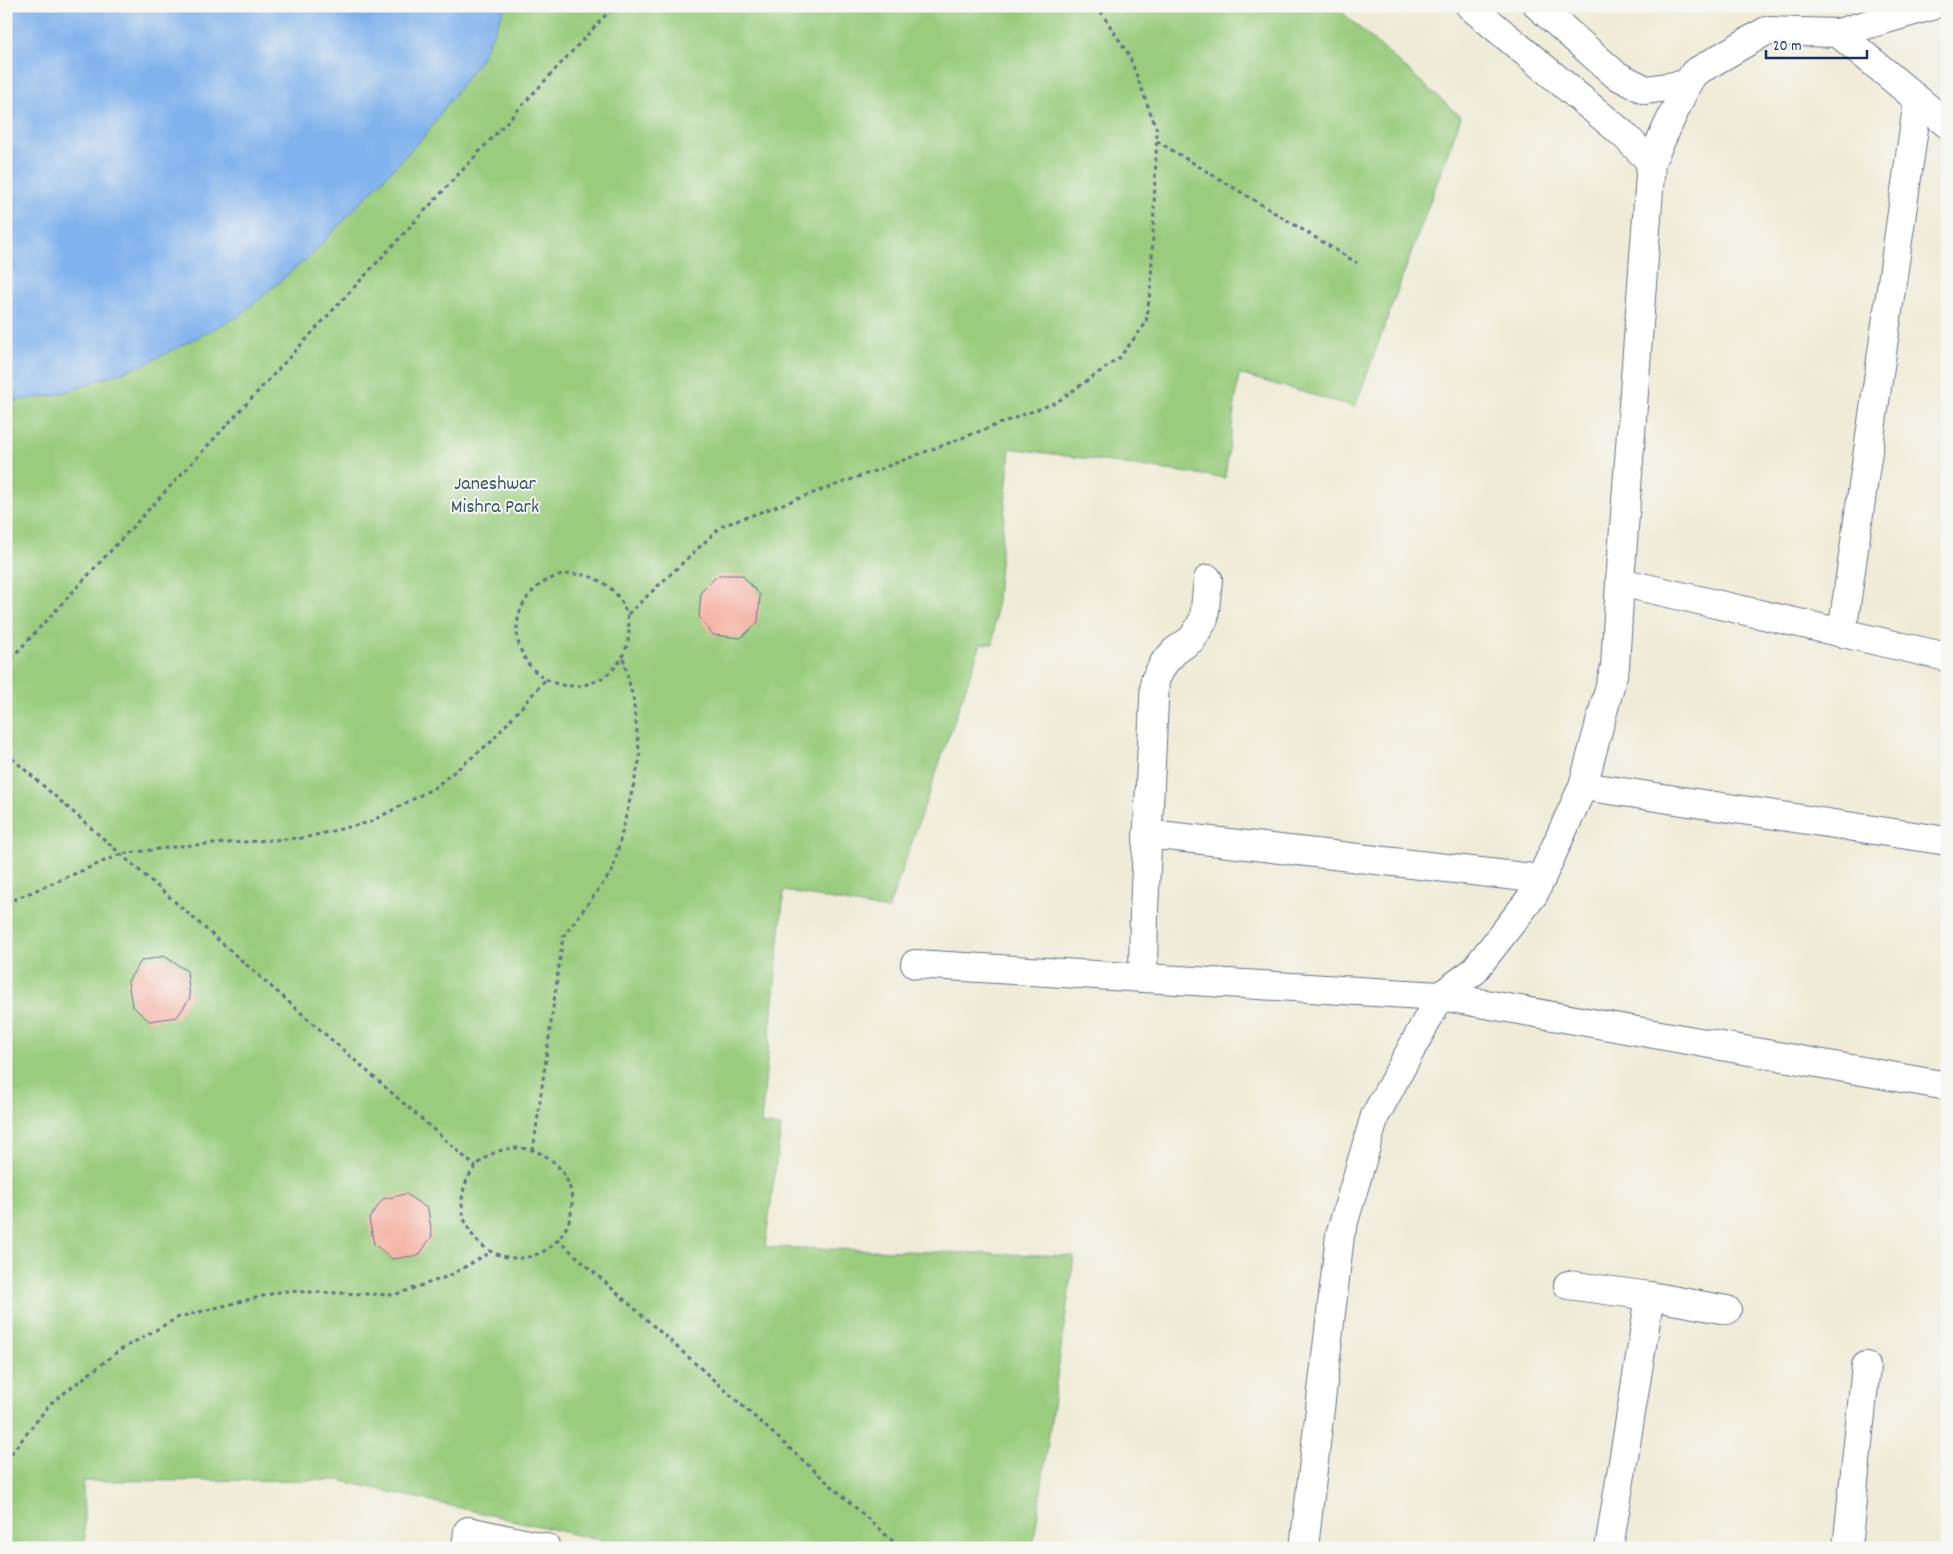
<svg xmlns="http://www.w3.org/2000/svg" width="1953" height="1554" font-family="Dekko,sans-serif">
<rect width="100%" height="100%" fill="#f6f6f2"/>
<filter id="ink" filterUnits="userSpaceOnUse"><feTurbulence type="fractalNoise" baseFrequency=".02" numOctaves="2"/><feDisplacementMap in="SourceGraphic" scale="10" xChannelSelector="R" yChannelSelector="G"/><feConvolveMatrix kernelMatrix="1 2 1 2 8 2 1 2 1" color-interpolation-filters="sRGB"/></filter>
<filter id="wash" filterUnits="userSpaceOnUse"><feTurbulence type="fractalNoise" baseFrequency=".0096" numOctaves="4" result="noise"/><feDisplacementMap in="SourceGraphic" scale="20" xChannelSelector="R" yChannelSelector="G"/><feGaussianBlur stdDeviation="1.12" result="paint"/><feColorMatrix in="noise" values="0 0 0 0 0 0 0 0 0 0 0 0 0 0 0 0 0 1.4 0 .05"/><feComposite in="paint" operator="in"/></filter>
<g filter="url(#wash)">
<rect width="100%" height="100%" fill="#efebd6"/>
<polygon fill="#99cc7d" stroke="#5a7e6e" points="6,6 1335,6 1461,117 1355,407 1239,374 1225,478 1010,448 993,644 981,644 888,910 784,891 761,1124 781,1127 765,1247 1074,1256 1033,1548 634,1548 338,1480 83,1481 85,1548 6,1548"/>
<polygon fill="#81b2ed" stroke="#4e70a6" points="6,6 506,6 481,58 425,135 311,255 239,316 145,364 56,395 6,402"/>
<g id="blocks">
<g fill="#f6ada0">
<polygon points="718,575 742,575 760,595 758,622 741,638 713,635 699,617 701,592"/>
<polygon points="164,956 187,971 190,998 177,1017 149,1021 132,1006 128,981 141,961"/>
<polygon points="406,1194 428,1209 432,1236 419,1255 392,1259 374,1244 369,1219 383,1199"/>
</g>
</g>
</g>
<g filter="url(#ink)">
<use href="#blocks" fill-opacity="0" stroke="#657188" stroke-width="1"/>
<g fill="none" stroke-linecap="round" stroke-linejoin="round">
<defs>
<g id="minor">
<polyline points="1620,582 1947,657"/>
<polyline points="1842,633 1918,100"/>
<polyline points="1583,786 1947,841"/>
<polyline points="1147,836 1168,836 1541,879"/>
<polyline points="915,964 1440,996 1947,1086"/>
<polyline points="1143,978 1144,910 1155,680 1164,663 1175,651 1192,639 1204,619 1208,579"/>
<polyline points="1568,1285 1650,1296 1727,1310"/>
<polyline points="466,1548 468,1531 546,1548"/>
<polyline points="1609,1548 1650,1296"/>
<polyline points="1847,1548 1866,1366"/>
</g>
<g id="tertiary">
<polyline points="1470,6 1623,134 1651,162"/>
<polyline points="1538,6 1616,75 1646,90 1687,84"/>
<polyline points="1838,33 1931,6"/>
<polyline points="1304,1548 1340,1235 1375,1116 1440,996 1473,972 1534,894 1583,786 1615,667 1620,582 1651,162 1687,84 1694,73 1766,31 1838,33 1947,124"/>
</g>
</defs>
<use href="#minor" stroke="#657188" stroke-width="30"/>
<use href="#tertiary" stroke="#657188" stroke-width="30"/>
<g stroke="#657188" stroke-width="3" stroke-dasharray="4 4" stroke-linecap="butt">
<polyline points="1157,141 1357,263"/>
<circle cx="573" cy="630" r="56"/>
<polyline points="628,614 722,526 880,469 1057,402 1119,358 1146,323 1151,284 1157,130 1129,55 1097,6"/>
<polyline points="6,664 614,6"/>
<polyline points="6,753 476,1167"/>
<polyline points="6,903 121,854 181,846 303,838 370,822 434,788 491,742 546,679"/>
<circle cx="517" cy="1203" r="55"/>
<polyline points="533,1151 563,937 613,870 640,758 633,698 623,657"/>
<polyline points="557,1239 896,1544"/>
<polyline points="6,1460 50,1404 120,1350 179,1317 283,1291 394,1295 449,1276 491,1252"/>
</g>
<use href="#minor" stroke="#fff" stroke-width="28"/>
<use href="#tertiary" stroke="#fff" stroke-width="28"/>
</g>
</g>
<g text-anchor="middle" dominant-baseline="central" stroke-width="4" stroke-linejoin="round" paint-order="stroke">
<g font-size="20" fill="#3a5666" stroke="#f6f6f2">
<text x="495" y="485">Janeshwar<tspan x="495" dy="23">Mishra Park</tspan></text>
</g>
</g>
<rect width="1953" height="1554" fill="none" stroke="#f6f6f2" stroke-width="25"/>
<path d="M1766 50v8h101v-8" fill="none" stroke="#1b2f5e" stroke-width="2.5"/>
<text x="1773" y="50" font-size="15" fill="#1b2f5e" stroke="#f6f6f2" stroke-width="4" paint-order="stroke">20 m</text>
</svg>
